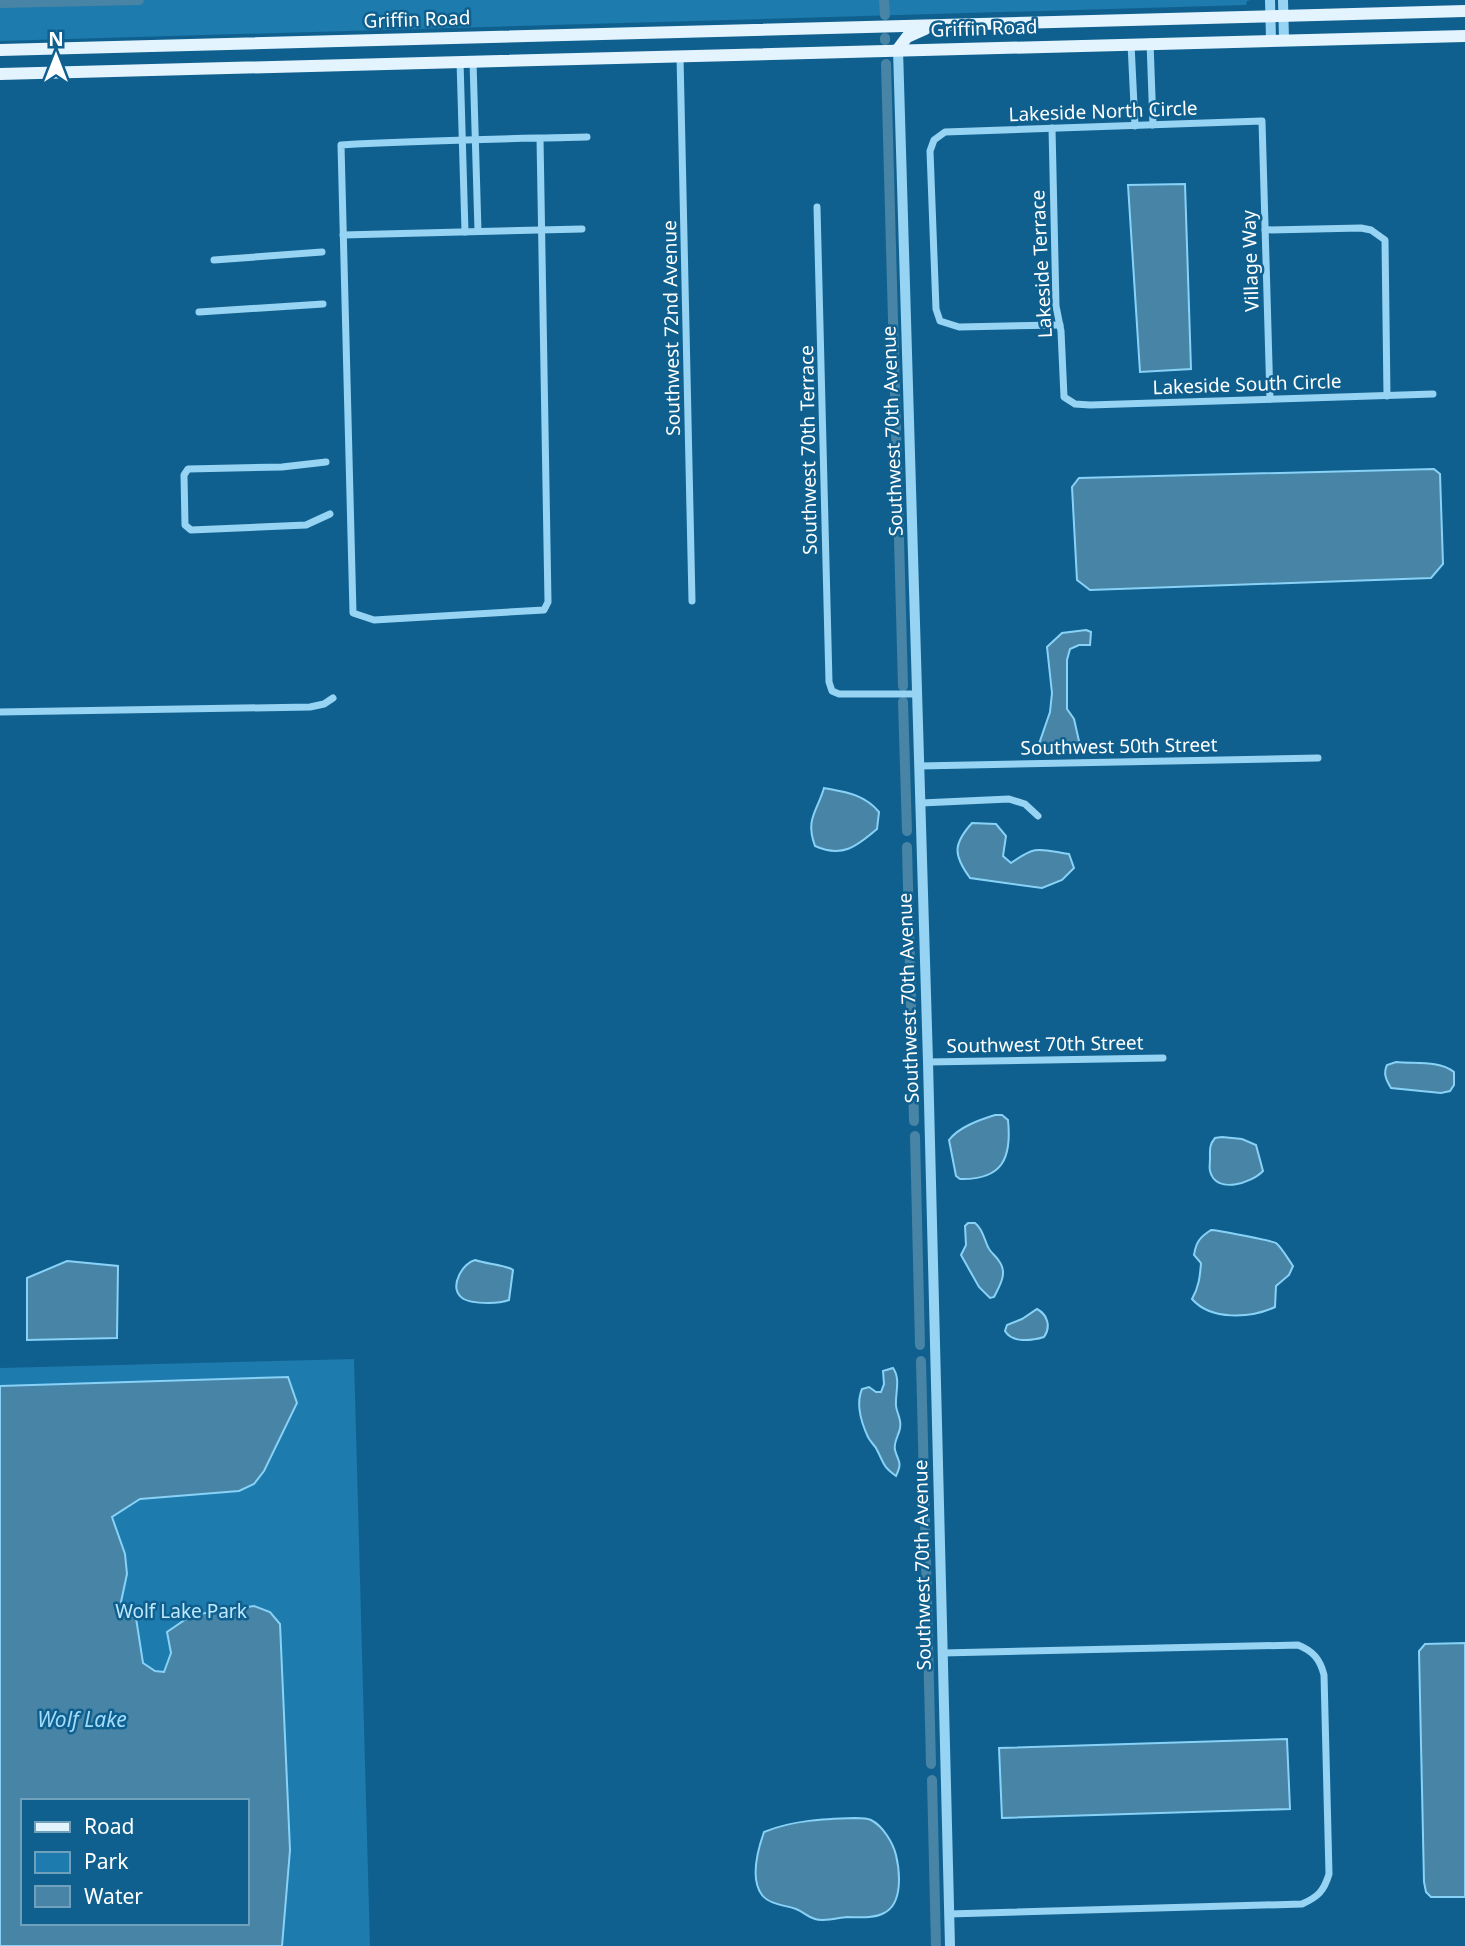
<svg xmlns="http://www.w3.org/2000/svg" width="1465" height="1946" font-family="'Noto Sans',sans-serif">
<rect width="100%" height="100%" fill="#0f608f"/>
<g fill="#1d7bad" fill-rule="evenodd">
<polygon points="0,0 1251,0 1247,1 1246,5 0,41"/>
<path d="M354,1359l16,587h-370v-578zM23,1801h224v122h-224z"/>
</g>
<g fill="#4884a5" stroke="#88d2f7" stroke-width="2" fill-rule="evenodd">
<polygon points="1185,184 1191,369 1140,372 1128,185"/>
<polygon points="1434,469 1440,474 1443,564 1431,578 1090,590 1077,580 1072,487 1079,478"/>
<polygon points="1086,630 1091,632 1090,645 1079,645 1070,649 1067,660 1067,709 1074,719 1081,750 1042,749 1039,744 1050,712 1052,693 1047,647 1062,633"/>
<path d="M824,788c21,4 40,6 55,24l-2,17c-21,18 -35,29 -62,17 -10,-27 2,-34 9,-58z"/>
<path d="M972,823l24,1 10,12 -3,20 8,7c26,-18 27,-14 58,-9l5,14 -12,12 -20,8 -72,-10c-17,-23 -17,-34 2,-55z"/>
<path d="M1396,1062c19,2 43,-2 58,10v13l-4,6 -9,2 -50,-5c-5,-8 -8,-15 -4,-23z"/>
<path d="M995,1115h7l6,5c4,39 -6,60 -48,59l-4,-3 -7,-36c10,-13 30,-20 46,-25z"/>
<path d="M1222,1137l20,2 14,6 7,26c-11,12 -47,24 -53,0 -1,-4 0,-8 0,-12 0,-9 -1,-14 5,-21z"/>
<path d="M968,1223h7c8,6 9,16 13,24 2,5 8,9 11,14 9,12 1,24 -5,36l-4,1 -11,-11 -18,-32 5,-10 -1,-19z"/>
<path d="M1211,1230c6,0 62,11 65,13 6,5 12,16 17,23l-4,9 -13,11 -1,21c-24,11 -64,14 -83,-8 7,-12 8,-23 9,-36l-7,-8c2,-13 6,-18 17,-25z"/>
<path d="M475,1260c11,4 32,5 38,10l-4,30c-10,4 -42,5 -49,-4 -10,-11 3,-33 15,-36z"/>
<polygon points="67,1261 118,1266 117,1338 27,1340 27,1278"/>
<path d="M1037,1309c11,6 14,18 7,28 -13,4 -32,6 -39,-6l2,-6 15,-6z"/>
<path d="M893,1368c8,11 2,25 3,38 1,8 6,14 4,22 -1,7 -7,15 -5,22 3,12 8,11 1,26 -14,-10 -12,-13 -19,-26 -2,-5 -7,-8 -9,-13 -7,-15 -12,-34 -6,-48l7,-2 7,5h5l3,-8 -1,-13z"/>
<path d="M288,1377l9,26 -33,68 -10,13 -15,7 -99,8 -28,18 13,37 2,20 -6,28 6,13 9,3 7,45 12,8 9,1 7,-19 -4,-21 25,-17 62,-9 16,6 10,12 10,226 -8,96h-282v-560zM23,1801h224v122h-224z"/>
<polygon points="1465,1643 1465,1897 1431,1897 1426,1892 1424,1882 1419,1651 1425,1644"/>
<polygon points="1287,1739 1290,1809 1002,1818 999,1748"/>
<path d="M855,1818c5,0 12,0 16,2 12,6 22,23 25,35 4,17 7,49 -12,58 -11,6 -26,4 -37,4 -10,1 -23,5 -32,2 -8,-2 -11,-7 -19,-10 -11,-4 -26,-4 -34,-14 -12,-16 -4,-46 2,-63 29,-12 60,-13 91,-14z"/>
</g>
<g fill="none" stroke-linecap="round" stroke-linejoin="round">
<g stroke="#4884a5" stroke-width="10">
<polyline points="884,0 885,15"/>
<polyline points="0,3 139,0"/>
<polyline points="885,38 885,40"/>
<polyline points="886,64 903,686"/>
<polyline points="903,702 907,831"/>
<polyline points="907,847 914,1121"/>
<polyline points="915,1136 920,1345"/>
<polyline points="921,1361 931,1764"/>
<polyline points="932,1780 936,1946"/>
</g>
<g stroke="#97d3f3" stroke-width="7">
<polyline points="1150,42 1153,125"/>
<polyline points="1131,44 1135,126"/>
<polyline points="680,56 692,601"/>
<polyline points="460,61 465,232"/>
<polyline points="473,61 478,231"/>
<polyline points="1052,128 1056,306 1061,331 1064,397 1075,404 1090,405 1433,394"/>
<path d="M540,138l8,464 -4,8 -170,10 -21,-7 -12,-468c82,-5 164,-6 246,-8"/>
<polyline points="817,207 829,682 832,691 839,694 917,694"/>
<polyline points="1265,230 1361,228 1371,230 1385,240 1387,396"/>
<polyline points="343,235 582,229"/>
<polyline points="214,260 322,252"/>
<polyline points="199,312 323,304"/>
<polyline points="1060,325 959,327 940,321 936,309 930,151 934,140 945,132 1262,121 1270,399"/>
<polyline points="326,462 282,467 188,469 184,475 185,525 191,530 306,525 330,514"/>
<polyline points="0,712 310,707 324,704 333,698"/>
<polyline points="919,766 1318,758"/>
<polyline points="921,803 1009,799 1025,804 1038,816"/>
<polyline points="928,1062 1163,1058"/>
<path d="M942,1653l356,-8c15,6 22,14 26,30l5,199c-5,17 -11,23 -27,30l-353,10"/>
</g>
<g stroke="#97d3f3" stroke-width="10">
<polyline points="1270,0 1271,39"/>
<polyline points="1283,0 1284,39"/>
<polyline points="898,49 928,1062 950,1946"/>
</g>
<g stroke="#e3f4ff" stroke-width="12">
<polyline points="898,49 907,37 925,29"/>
<polyline points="0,50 1465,11"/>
<polyline points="0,74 1465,36"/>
</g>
</g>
<g text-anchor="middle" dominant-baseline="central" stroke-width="5" stroke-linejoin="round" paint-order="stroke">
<g font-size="19" fill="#fff" stroke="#0f608f">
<text transform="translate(417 19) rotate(-2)">Griffin Road</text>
<text transform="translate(984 28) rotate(-2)">Griffin Road</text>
<text transform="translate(1103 111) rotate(-2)">Lakeside North Circle</text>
<text transform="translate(1250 261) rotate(-92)">Village Way</text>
<text transform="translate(1041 264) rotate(-93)">Lakeside Terrace</text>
<text transform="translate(671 328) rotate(-91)">Southwest 72nd Avenue</text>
<text transform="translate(1247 384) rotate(-2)">Lakeside South Circle</text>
<text transform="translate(892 431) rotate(-92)">Southwest 70th Avenue</text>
<text transform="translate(808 450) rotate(-91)">Southwest 70th Terrace</text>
<text transform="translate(1119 746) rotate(-1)">Southwest 50th Street</text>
<text transform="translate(908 998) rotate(-92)">Southwest 70th Avenue</text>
<text transform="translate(1045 1044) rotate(-1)">Southwest 70th Street</text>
<text transform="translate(922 1565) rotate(-91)">Southwest 70th Avenue</text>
</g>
<g font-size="19" fill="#bee8fe" stroke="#0f608f">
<text x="181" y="1611">Wolf Lake Park</text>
</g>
<g font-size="21" font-style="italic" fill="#a3dcfb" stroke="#0f608f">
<text x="82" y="1719">Wolf Lake</text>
</g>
</g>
<rect x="21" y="1799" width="228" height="126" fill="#0f608f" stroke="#6fa0bc" stroke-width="2"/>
<rect x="35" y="1822" width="35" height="10" fill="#e3f4ff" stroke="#6fa0bc" stroke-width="2"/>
<text x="84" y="1834" font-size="21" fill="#ffffff">Road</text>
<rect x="35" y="1852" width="35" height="21" fill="#1d7bad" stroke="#6fa0bc" stroke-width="2"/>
<text x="84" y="1869" font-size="21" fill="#ffffff">Park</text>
<rect x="35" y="1886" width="35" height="21" fill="#4884a5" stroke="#6fa0bc" stroke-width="2"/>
<text x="84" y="1904" font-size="21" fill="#ffffff">Water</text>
<g transform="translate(56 56)" stroke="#0f608f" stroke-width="5" paint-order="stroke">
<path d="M0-5L12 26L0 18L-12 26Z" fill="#ffffff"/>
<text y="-10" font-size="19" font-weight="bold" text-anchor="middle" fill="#ffffff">N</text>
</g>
</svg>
